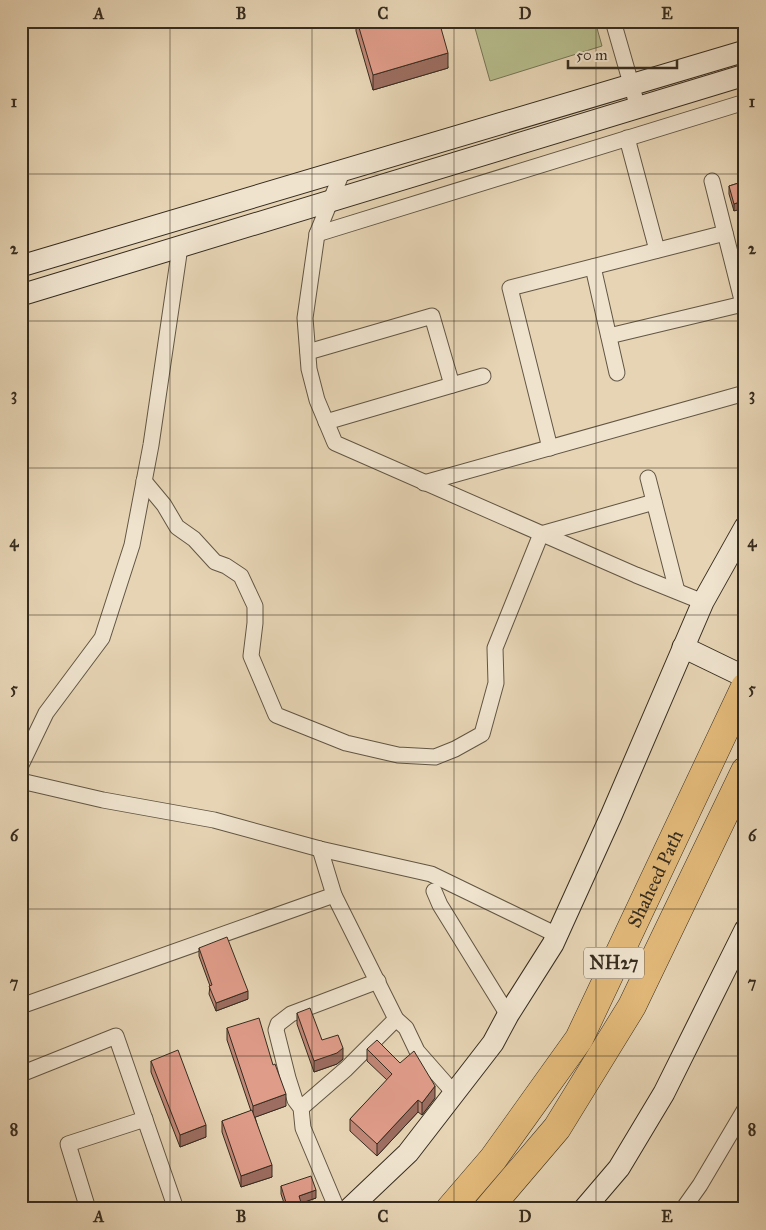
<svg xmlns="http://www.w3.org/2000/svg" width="766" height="1230" font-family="'IM FELL Great Primer',serif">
<rect width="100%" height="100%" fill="#e6d4b4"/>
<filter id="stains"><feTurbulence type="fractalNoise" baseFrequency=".004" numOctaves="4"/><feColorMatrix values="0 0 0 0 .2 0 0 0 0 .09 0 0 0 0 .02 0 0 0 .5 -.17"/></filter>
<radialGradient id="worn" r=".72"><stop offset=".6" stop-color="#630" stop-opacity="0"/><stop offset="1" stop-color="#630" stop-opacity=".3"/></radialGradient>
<polygon fill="#b6bc8c" stroke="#767456" points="473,21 595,21 602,46 490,81"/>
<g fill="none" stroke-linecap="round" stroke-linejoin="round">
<defs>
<g id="street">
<polyline points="613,21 638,108"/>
<polyline points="627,138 657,250"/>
<polyline points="343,170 317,234 305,318 309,369 317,400 335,443 636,575 703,602"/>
<polyline points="712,181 745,312"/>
<polyline points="317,234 745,102"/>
<polyline points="593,267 617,373"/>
<polyline points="609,336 743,304"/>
<polyline points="308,352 432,316 452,385"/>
<polyline points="326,422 483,376"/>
<polyline points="550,448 510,288 725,233"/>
<polyline points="648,478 677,591"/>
<polyline points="144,481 164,505 177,527 194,539 215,562 226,566 241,576 255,606 255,623 251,656 276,715 346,743 398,755 435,757 455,749 482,734 496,683 495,648 541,534 654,502"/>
<polyline points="424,483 745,393"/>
<polyline points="21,765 46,713 102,638 132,545 151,445 180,247"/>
<polyline points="21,781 103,800 214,820 320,849 431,874 557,935"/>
<polyline points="320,849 334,895 396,1019 406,1028 417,1051 454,1093"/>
<polyline points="434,891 440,905 508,1015"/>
<polyline points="21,1006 334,895"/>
<polyline points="21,1074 116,1036 176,1209"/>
<polyline points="301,1108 346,1069 396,1019"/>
<polyline points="88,1209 68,1144 145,1119"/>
<polyline points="337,1209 303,1128 301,1108 295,1100 288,1078 276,1030 278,1024 291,1014 378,981"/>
<polyline points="683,1209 700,1185 745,1109"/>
</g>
<g id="secondary">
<polyline points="21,266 745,51"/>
<polyline points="21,295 745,75"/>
<polyline points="683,647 745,677"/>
<polyline points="349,1209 408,1153 493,1043 508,1015 553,944 611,816 703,602 745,527"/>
<polyline points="584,1209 619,1168 664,1093 745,930"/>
</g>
<g id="highway">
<path id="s1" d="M450,1209l43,-50 86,-120 166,-352"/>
<polyline points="488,1209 557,1128 632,1006 745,771"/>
</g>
</defs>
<use href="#street" stroke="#625644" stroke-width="17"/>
<use href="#secondary" stroke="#362c1f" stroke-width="23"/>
<use href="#highway" stroke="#362c1f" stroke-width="29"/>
<use href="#street" stroke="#efe3ce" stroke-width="15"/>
<use href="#secondary" stroke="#efe3ce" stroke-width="21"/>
<use href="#highway" stroke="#e3ba7a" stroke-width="28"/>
</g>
<g fill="#c08676" stroke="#362c1f">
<polygon points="356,21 439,21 448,68 373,90 356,31"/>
<polygon points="745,181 734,211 729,194 729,186"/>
<polygon points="745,225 745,254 744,254 738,234 738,227"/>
<polygon points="199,948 248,999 216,1011 209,994 210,986 199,956"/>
<polygon points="297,1013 322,1040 343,1059 337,1064 314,1072 297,1024"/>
<polygon points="227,1028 286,1106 255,1117 272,1177 241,1187 222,1132 222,1121 251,1111 227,1040"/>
<polygon points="367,1049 435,1098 422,1115 418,1112 377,1156 350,1131 350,1119 387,1080 367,1061"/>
<polygon points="151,1061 206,1137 180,1147 151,1072"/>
<polygon points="281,1186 316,1198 301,1203 303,1209 286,1209 281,1194"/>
</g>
<g fill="#9c6d60" stroke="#362c1f">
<polygon points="448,53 448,68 373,90 373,75"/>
<polygon points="745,200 745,208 734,211 734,204"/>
<polygon points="248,991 248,999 216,1011 216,1003"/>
<polygon points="343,1048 343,1059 337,1064 314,1072 314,1061"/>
<polygon points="435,1086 435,1098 422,1115 422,1103"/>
<polygon points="286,1094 286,1106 253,1118 253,1106"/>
<polygon points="418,1100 418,1112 377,1156 377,1144"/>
<polygon points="206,1125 206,1137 180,1147 180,1135"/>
<polygon points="272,1165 272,1177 241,1187 241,1176"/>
<polygon points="316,1190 316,1198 299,1204 299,1196"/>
</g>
<g fill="#df9c89" stroke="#362c1f">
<polygon points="357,21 439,21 448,53 373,75"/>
<polygon points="745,181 745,200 734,204 729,186"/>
<polygon points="745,225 745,246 744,247 738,227"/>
<polygon points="227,937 248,991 216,1003 209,986 212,985 199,948"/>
<polygon points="310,1008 322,1040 338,1035 343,1048 337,1053 314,1061 297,1013"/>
<polygon points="259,1018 273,1065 275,1064 286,1094 253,1106 227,1028"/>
<polygon points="377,1040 400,1063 414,1051 435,1086 422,1103 418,1100 377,1144 350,1119 392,1074 367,1049"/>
<polygon points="178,1050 206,1125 180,1135 151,1061"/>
<polygon points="252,1110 272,1165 241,1176 222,1121"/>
<polygon points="311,1176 316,1190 299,1196 303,1209 288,1209 281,1186"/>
</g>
<path fill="none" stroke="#362c1f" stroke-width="1" stroke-opacity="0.55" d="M170,21v1188M312,21v1188M454,21v1188M596,21v1188M21,174h724M21,321h724M21,468h724M21,615h724M21,762h724M21,909h724M21,1056h724"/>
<g text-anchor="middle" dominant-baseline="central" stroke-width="4" stroke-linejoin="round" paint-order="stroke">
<rect fill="#efe3ce" stroke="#6e6354" stroke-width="1" x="584" y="947.5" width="60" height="31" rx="4"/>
<g font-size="18" font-weight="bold" fill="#362c1f">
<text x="614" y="963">NH27</text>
</g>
<g font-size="19" fill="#362c1f" stroke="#efe3ce">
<text stroke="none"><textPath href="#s1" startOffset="391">Shaheed Path</textPath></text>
</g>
</g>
<rect width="766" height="1230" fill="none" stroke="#e6d4b4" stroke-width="55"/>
<path d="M568 60v8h109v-8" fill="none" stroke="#362c1f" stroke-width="2.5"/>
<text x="576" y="60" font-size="15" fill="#362c1f" stroke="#efe3ce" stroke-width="4" paint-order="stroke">50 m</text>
<rect x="28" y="28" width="710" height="1174" fill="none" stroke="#362c1f" stroke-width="2"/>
<g font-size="16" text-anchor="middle" font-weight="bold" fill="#362c1f">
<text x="99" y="19">A</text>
<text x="241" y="19">B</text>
<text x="383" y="19">C</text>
<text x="525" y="19">D</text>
<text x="667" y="19">E</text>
<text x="14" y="107">1</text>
<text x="752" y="107">1</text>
<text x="14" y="254">2</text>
<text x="752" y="254">2</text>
<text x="14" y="400">3</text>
<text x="752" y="400">3</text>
<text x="14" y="547">4</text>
<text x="752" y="547">4</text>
<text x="14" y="694">5</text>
<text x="752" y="694">5</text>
<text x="14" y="841">6</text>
<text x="752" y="841">6</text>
<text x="14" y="988">7</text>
<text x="752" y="988">7</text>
<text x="14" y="1135">8</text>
<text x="752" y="1135">8</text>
<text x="99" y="1222">A</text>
<text x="241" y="1222">B</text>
<text x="383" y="1222">C</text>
<text x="525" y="1222">D</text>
<text x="667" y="1222">E</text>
</g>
<rect width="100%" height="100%" filter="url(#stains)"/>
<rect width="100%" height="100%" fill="url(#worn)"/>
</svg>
